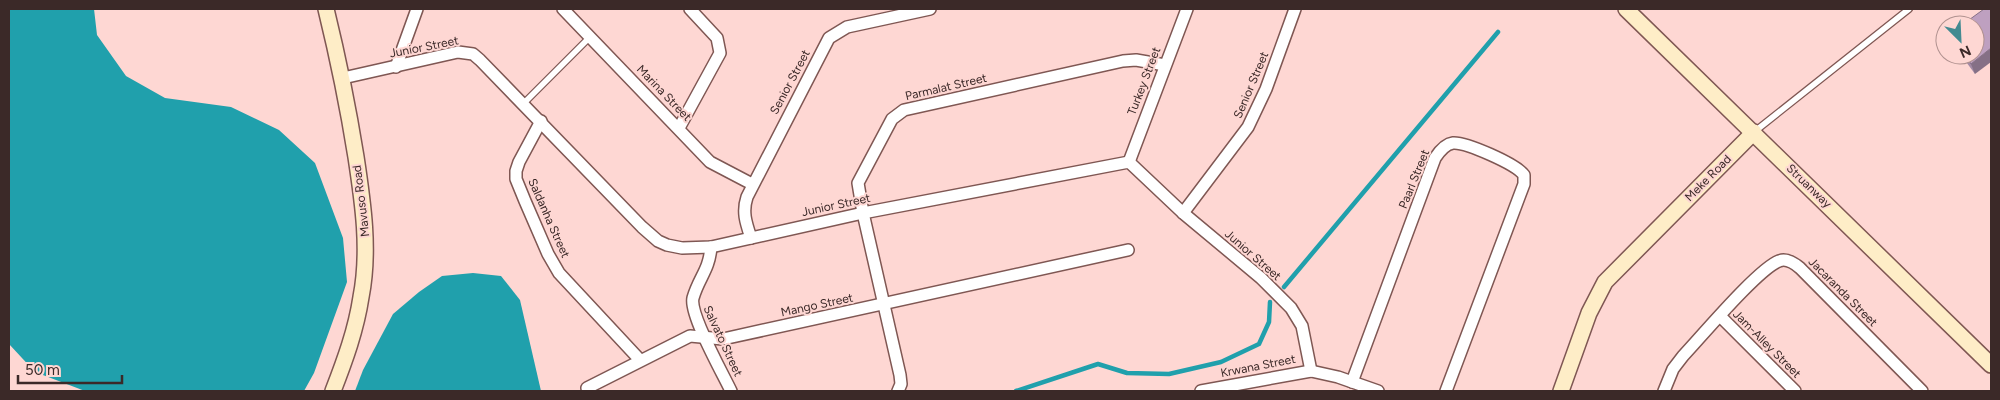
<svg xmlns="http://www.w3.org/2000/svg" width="2000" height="400" font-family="Figtree,sans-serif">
<rect width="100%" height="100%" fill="#fed7d3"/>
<g fill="#20a0ac">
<polygon points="9,9 94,9 97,35 126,76 165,98 231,107 279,130 315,163 343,238 347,282 314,373 304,391 85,391 35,372 9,344"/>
<polygon points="473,273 501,276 520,300 541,391 355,391 363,370 393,314 419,292 442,276"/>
</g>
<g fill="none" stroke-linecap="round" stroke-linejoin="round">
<g stroke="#20a0ac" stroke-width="4.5">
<polyline points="1284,287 1498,32"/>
<polyline points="1016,391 1098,364 1127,373 1169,374 1221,362 1259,344 1269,322 1270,302"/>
</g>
<defs>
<g id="lane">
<polyline points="524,103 591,36"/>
<polyline points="1754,132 1909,9"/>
</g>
<g id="street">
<polyline points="563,9 710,162 752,184"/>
<polyline points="396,67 417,9"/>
<polyline points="343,78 458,52 473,54 480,60 642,227 658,241 667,245 682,248 711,247 863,213 1129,162 1183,213 1261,278 1291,308 1302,326 1311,371"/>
<polyline points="541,121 519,162 516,171 516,179 525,201 548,254 559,273 640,360"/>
<polyline points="679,128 720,53 717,38 690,9"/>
<polyline points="1129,162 1187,9"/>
<polyline points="1183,213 1248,127 1266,89 1295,9"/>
<path d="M751,238c-5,-15 -9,-26 -4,-41l82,-159 18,-11 83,-18"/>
<path d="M711,247c-2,24 -12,30 -18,51 -4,16 30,76 38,93"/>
<polyline points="1720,316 1795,391"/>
<path d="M1352,382l83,-224c4,-6 10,-14 18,-15 13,-1 63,21 71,32v9l-78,207"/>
<polyline points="587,388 690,336 723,339 1128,250"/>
<polyline points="898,391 901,384 900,375 863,213 858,183 892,119 904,110 1123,61 1136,60 1165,65"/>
<polyline points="1201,391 1311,371 1338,377 1378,391"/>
<path d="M1664,391l9,-22 10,-13c18,-19 75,-87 96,-95 7,-3 15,2 21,7l122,123"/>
</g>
<g id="secondary">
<path d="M326,9c12,49 22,98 30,148 7,46 14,94 5,140 -5,33 -16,63 -28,94"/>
<polyline points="1626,9 1991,365"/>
<polyline points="1561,391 1589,313 1605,282 1754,132"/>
</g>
</defs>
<use href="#lane" stroke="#7f5753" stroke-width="8"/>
<use href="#street" stroke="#7f5753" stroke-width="14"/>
<use href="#secondary" stroke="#7f5753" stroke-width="18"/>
<use href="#lane" stroke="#fff" stroke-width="5.5"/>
<use href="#street" stroke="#fff" stroke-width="11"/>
<use href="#secondary" stroke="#feedc7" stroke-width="15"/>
</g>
<polygon fill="#a38aa5" points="1961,55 1975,55 1975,74"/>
<polygon fill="#857086" points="1991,48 1991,62 1975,74 1971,64"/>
<polygon fill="#bea0c0" stroke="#857086" points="1984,9 1991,9 1991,48 1971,64 1965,55 1975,55 1975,25 1962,25"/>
<g text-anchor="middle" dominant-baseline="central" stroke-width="4" stroke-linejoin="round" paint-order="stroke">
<g font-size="12" fill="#3b2928" stroke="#fed7d3">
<text transform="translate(424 47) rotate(-11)">Junior Street</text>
<text transform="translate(1144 81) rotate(-69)">Turkey Street</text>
<text transform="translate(790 82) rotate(-62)">Senior Street</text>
<text transform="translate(1251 85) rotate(-67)">Senior Street</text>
<text transform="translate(946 87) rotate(-13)">Parmalat Street</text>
<text transform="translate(664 93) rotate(46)">Marina Street</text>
<text transform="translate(1708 178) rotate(-45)">Meke Road</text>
<text transform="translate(1414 179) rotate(-68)">Paarl Street</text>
<text transform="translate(1809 186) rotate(44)">Struanway</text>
<text transform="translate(361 201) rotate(-97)">Mavuso Road</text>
<text transform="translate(836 205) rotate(-12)">Junior Street</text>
<text transform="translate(549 218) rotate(66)">Saldanha Street</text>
<text transform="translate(1253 255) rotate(41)">Junior Street</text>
<text transform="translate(1843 292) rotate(45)">Jacaranda Street</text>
<text transform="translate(817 305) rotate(-12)">Mango Street</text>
<text transform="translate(723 341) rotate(65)">Salvato Street</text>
<text transform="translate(1767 344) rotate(45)">Jam-Alley Street</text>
<text transform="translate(1258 366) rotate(-11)">Krwana Street</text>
</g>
</g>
<rect width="2000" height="400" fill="none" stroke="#3b2928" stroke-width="20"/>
<g transform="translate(1960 40) rotate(156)"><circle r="24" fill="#fed7d3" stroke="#b0918f"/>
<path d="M0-4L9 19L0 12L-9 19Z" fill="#438a91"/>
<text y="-8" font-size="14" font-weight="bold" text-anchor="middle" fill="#3b2928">N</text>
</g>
<path d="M18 375v8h104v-8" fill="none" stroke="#3b2928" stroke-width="2.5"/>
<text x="25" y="375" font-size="15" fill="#3b2928" stroke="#fed7d3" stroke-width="4" paint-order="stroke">50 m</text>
</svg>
